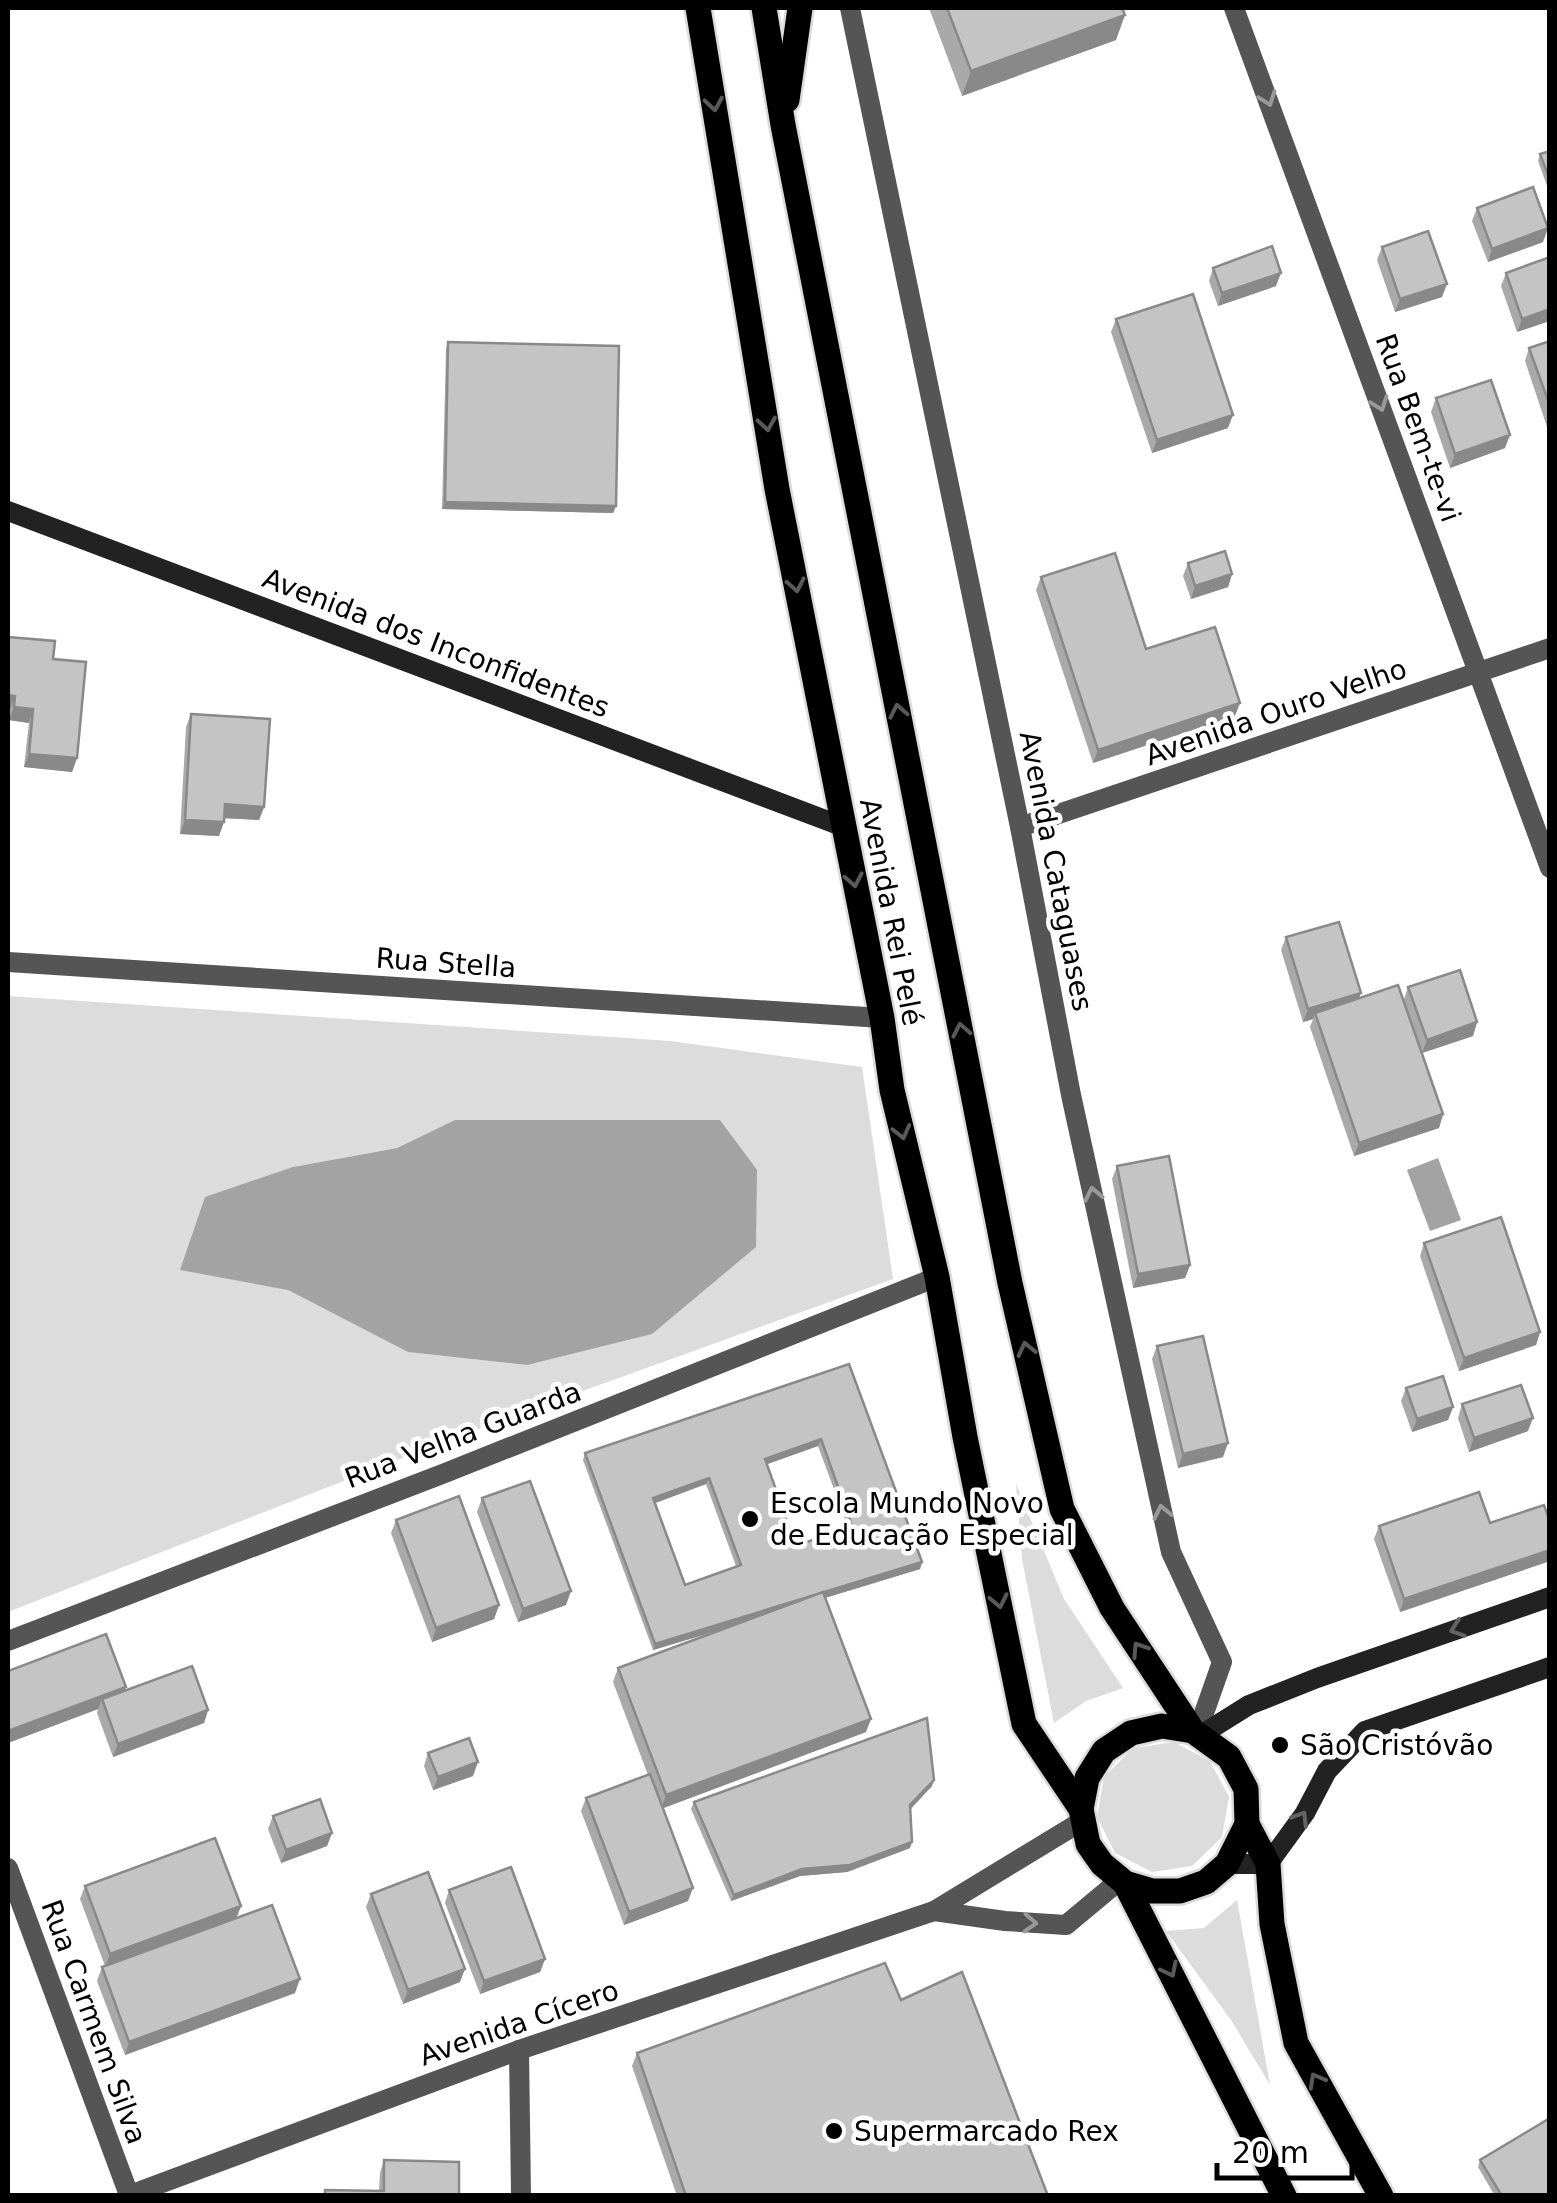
<svg xmlns="http://www.w3.org/2000/svg" width="1557" height="2203" font-family="'DejaVu Sans',sans-serif">
<rect width="100%" height="100%" fill="#fff"/>
<g fill="#dcdcdc" fill-rule="evenodd">
<path d="M8,996l662,45 192,26 31,212 -429,155 -456,178zM456,1120l71,245 -118,-13 -121,-62 5,-123 104,-19z"/>
<polygon points="1016,1484 1064,1599 1123,1688 1086,1701 1054,1723 1022,1559"/>
<polygon points="1174,1742 1210,1761 1229,1797 1222,1837 1192,1866 1152,1872 1115,1853 1097,1817 1104,1777 1133,1748"/>
<polygon points="1237,1900 1270,2085 1231,2020 1166,1931 1204,1928"/>
</g>
<g fill="#a3a3a3">
<polygon points="455,1120 720,1120 757,1170 756,1247 652,1334 527,1365 408,1352 288,1290 180,1270 205,1197 293,1167 397,1148"/>
<polygon points="1438,1158 1461,1220 1430,1231 1407,1170"/>
</g>
<g fill="none" stroke-linecap="round" stroke-linejoin="round">
<defs>
<g id="primary">
<polyline points="698,8 777,489 882,1018 892,1090 937,1277 965,1437 1024,1724 1081,1809"/>
<polyline points="764,8 783,125 1010,1283 1062,1509 1112,1608 1193,1731 1229,1757 1246,1789 1247,1824 1227,1864 1206,1882 1180,1891 1152,1891 1125,1883 1102,1864 1088,1844 1081,1809 1087,1778 1104,1751 1131,1733 1162,1726 1193,1731"/>
<polyline points="787,100 800,8"/>
<polyline points="1247,1824 1268,1864 1272,1924 1296,2043 1381,2196"/>
<polyline points="1125,1883 1284,2196"/>
</g>
</defs>
<use href="#primary" stroke="#dbdbdb" stroke-width="30"/>
<g stroke="#555" stroke-width="20">
<polyline points="850,8 1020,827 1071,1095 1171,1552 1222,1662 1197,1733"/>
<polyline points="1234,8 1550,868"/>
<polyline points="1020,827 1550,648"/>
<polyline points="8,962 882,1018"/>
<polyline points="8,1641 445,1473 937,1277"/>
<polyline points="8,1868 129,2195"/>
<polyline points="934,1911 1005,1921 1066,1925 1120,1880"/>
<polyline points="519,2050 521,2196"/>
<polyline points="127,2196 519,2050 934,1911 1082,1821"/>
</g>
<g stroke="#222" stroke-width="20">
<polyline points="8,511 844,827"/>
<polyline points="1201,1735 1249,1705 1317,1678 1550,1597"/>
<polyline points="1227,1864 1268,1864 1305,1813 1327,1771 1365,1731 1550,1667"/>
</g>
<use href="#primary" stroke="#000" stroke-width="25"/>
</g>
<g fill="#a9a9a9" fill-rule="evenodd">
<polygon points="929,8 1122,8 1116,40 962,96"/>
<polygon points="1550,151 1550,194 1538,161 1540,154"/>
<polygon points="1477,208 1543,242 1488,262 1472,221"/>
<polygon points="1382,247 1442,297 1395,312 1377,260"/>
<polygon points="1550,257 1517,332 1501,286 1506,273"/>
<polygon points="1213,268 1276,286 1218,306 1209,281"/>
<polygon points="1116,319 1228,428 1152,453 1111,332"/>
<polygon points="1550,341 1550,429 1548,430 1525,361 1529,348"/>
<polygon points="448,342 616,506 613,513 442,509 446,349"/>
<polygon points="1436,398 1505,448 1450,468 1431,412"/>
<polygon points="1188,563 1232,574 1228,587 1191,599 1183,576"/>
<polygon points="1041,577 1146,649 1235,716 1093,763 1036,590"/>
<polygon points="8,637 53,659 77,758 72,772 24,767 29,723 9,720 10,709 8,709"/>
<polygon points="191,714 264,807 259,820 224,818 219,836 180,834 186,727"/>
<polygon points="1286,937 1359,998 1404,999 1408,987 1477,1022 1473,1036 1422,1053 1443,1114 1439,1128 1354,1156 1310,1027 1313,1019 1303,1022 1281,950"/>
<polygon points="1117,1166 1190,1265 1185,1278 1133,1288 1112,1179"/>
<polygon points="1424,1243 1540,1332 1536,1345 1459,1371 1420,1256"/>
<polygon points="1157,1346 1223,1457 1178,1468 1152,1359"/>
<path d="M849,1364l73,198 -2,7 -95,29 41,134 -203,76 25,93 -64,24 -43,-114 5,-13 62,-23 -35,-93 5,-14 110,-40 -75,22 -70,-190 2,-7zM818,1446l30,81 -52,19 -29,-82zM706,1484l30,82 -51,19 -30,-82z"/>
<polygon points="1406,1388 1453,1407 1448,1420 1412,1432 1401,1401"/>
<polygon points="1462,1404 1528,1431 1469,1452 1458,1418"/>
<polygon points="482,1498 566,1605 518,1622 477,1512"/>
<polygon points="396,1520 499,1605 494,1619 432,1642 391,1533"/>
<polygon points="1550,1522 1550,1561 1400,1612 1374,1539 1379,1526"/>
<polygon points="8,1671 125,1691 208,1710 204,1723 113,1757 97,1713 98,1709 8,1743"/>
<polygon points="428,1753 473,1776 433,1790 424,1766"/>
<polygon points="932,1786 911,1809 910,1848 847,1872 800,1876 731,1901 691,1809 694,1802"/>
<polygon points="273,1816 332,1833 327,1846 281,1863 268,1829"/>
<polygon points="85,1886 241,1906 236,1918 295,1993 125,2055 97,1981 102,1967 105,1966 80,1899"/>
<polygon points="449,1890 545,1959 540,1972 480,1994 445,1903"/>
<polygon points="371,1894 460,1982 403,2004 366,1907"/>
<polygon points="901,2000 1048,2196 677,2196 632,2066 637,2053"/>
<polygon points="384,2160 459,2196 323,2196 325,2190 379,2191 380,2173"/>
<polygon points="1480,2160 1550,2196 1495,2196 1478,2167"/>
</g>
<g fill="#898989">
<polygon points="1125,15 1116,40 962,96 971,71"/>
<polygon points="1548,228 1543,242 1488,262 1492,249"/>
<polygon points="1281,273 1276,286 1218,306 1222,293"/>
<polygon points="1447,284 1442,297 1395,312 1400,299"/>
<polygon points="1550,309 1550,321 1517,332 1522,319"/>
<polygon points="1233,415 1228,428 1152,453 1157,440"/>
<polygon points="1510,435 1505,448 1450,468 1455,454"/>
<polygon points="445,502 616,506 613,513 442,509"/>
<polygon points="1232,574 1228,587 1191,599 1195,586"/>
<polygon points="8,695 15,696 10,709 8,709"/>
<polygon points="1240,703 1235,716 1093,763 1098,750"/>
<polygon points="14,707 33,709 29,723 9,720"/>
<polygon points="29,754 77,758 72,772 24,767"/>
<polygon points="225,804 264,807 259,820 220,818"/>
<polygon points="185,820 224,822 219,836 180,834"/>
<polygon points="1361,993 1356,1007 1315,1013 1313,1019 1303,1022 1308,1009"/>
<polygon points="1477,1022 1473,1036 1422,1053 1427,1040"/>
<polygon points="1443,1114 1439,1128 1354,1156 1359,1143"/>
<polygon points="1190,1265 1185,1278 1133,1288 1138,1274"/>
<polygon points="1540,1332 1536,1345 1459,1371 1464,1358"/>
<polygon points="1453,1407 1448,1420 1412,1432 1417,1419"/>
<polygon points="1533,1418 1528,1431 1469,1452 1474,1438"/>
<polygon points="821,1439 818,1446 762,1466 765,1459"/>
<polygon points="1228,1443 1223,1457 1178,1468 1183,1454"/>
<polygon points="709,1478 706,1484 650,1505 653,1498"/>
<polygon points="1550,1550 1550,1561 1400,1612 1404,1599"/>
<polygon points="922,1562 920,1569 653,1650 655,1644"/>
<polygon points="571,1591 566,1605 518,1622 523,1609"/>
<polygon points="499,1605 494,1619 432,1642 436,1628"/>
<polygon points="126,1687 121,1700 102,1699 98,1709 8,1743 8,1731"/>
<polygon points="208,1710 204,1723 113,1757 118,1744"/>
<polygon points="871,1719 866,1732 661,1809 666,1795"/>
<polygon points="478,1762 473,1776 433,1790 438,1777"/>
<polygon points="934,1780 932,1786 908,1811 910,1805"/>
<polygon points="332,1833 327,1846 281,1863 286,1850"/>
<polygon points="912,1842 910,1848 847,1872 800,1876 731,1901 734,1895 802,1869"/>
<polygon points="693,1888 688,1901 624,1925 629,1912"/>
<polygon points="241,1906 236,1919 105,1967 110,1954"/>
<polygon points="545,1959 540,1972 480,1994 484,1981"/>
<polygon points="465,1969 460,1982 403,2004 408,1990"/>
<polygon points="300,1979 295,1993 125,2055 129,2042"/>
</g>
<g fill="#c4c4c4" stroke="#898989" stroke-width="2.5" fill-rule="evenodd">
<polygon points="947,8 1122,8 1125,15 971,71"/>
<polygon points="1550,151 1550,180 1540,154"/>
<polygon points="1533,187 1548,228 1492,249 1477,208"/>
<polygon points="1428,231 1447,284 1400,299 1382,247"/>
<polygon points="1272,246 1281,273 1222,293 1213,268"/>
<polygon points="1550,257 1550,309 1522,319 1506,273"/>
<polygon points="1193,294 1233,415 1157,440 1116,319"/>
<polygon points="1550,341 1550,406 1529,348"/>
<polygon points="448,342 619,346 616,506 445,502"/>
<polygon points="1491,380 1510,435 1455,454 1436,398"/>
<polygon points="1225,551 1232,574 1195,586 1188,563"/>
<polygon points="1115,553 1146,649 1215,627 1240,703 1098,750 1041,577"/>
<polygon points="8,637 55,641 53,659 86,662 77,758 29,754 33,709 14,707 15,696 8,695"/>
<polygon points="191,714 270,719 264,807 225,804 224,822 185,820"/>
<polygon points="1339,922 1361,993 1308,1009 1286,937"/>
<polygon points="1460,970 1477,1022 1427,1040 1408,987"/>
<polygon points="1398,985 1443,1114 1359,1143 1315,1013"/>
<polygon points="1169,1156 1190,1265 1138,1274 1117,1166"/>
<polygon points="1501,1217 1540,1332 1464,1358 1424,1243"/>
<polygon points="1203,1336 1228,1443 1183,1454 1157,1346"/>
<path d="M849,1364l73,198 -267,82 -70,-191zM821,1439l31,87 -56,20 -31,-87zM709,1478l32,87 -56,20 -32,-87z"/>
<polygon points="1443,1376 1453,1407 1417,1419 1406,1388"/>
<polygon points="1521,1385 1533,1418 1474,1438 1462,1404"/>
<polygon points="530,1481 571,1591 523,1609 482,1498"/>
<polygon points="1479,1492 1490,1523 1544,1505 1550,1522 1550,1550 1404,1599 1379,1526"/>
<polygon points="459,1496 499,1605 436,1628 396,1520"/>
<polygon points="823,1592 871,1719 666,1795 618,1668"/>
<polygon points="106,1634 126,1687 8,1731 8,1671"/>
<polygon points="192,1666 208,1710 118,1744 102,1699"/>
<polygon points="927,1718 934,1780 910,1805 912,1842 850,1865 802,1869 734,1895 694,1802"/>
<polygon points="469,1738 478,1762 438,1777 428,1753"/>
<polygon points="650,1774 693,1888 629,1912 586,1798"/>
<polygon points="320,1799 332,1833 286,1850 273,1816"/>
<polygon points="215,1838 241,1906 110,1954 85,1886"/>
<polygon points="511,1867 545,1959 484,1981 449,1890"/>
<polygon points="428,1872 465,1969 408,1990 371,1894"/>
<polygon points="272,1905 300,1979 129,2042 102,1967"/>
<polygon points="885,1963 901,2000 962,1972 1048,2196 686,2196 637,2053"/>
<polygon points="1550,2118 1550,2196 1502,2196 1480,2160"/>
<polygon points="384,2160 459,2162 459,2196 325,2196 325,2190 384,2191"/>
</g>
<defs><path id="oneway-chevron" d="M-2-3.5L2.5 0L-2 3.5" fill="none" stroke-width="1.6" stroke-linecap="round" stroke-linejoin="round" transform="scale(2.5)"/></defs>
<g stroke="#999">
<use href="#oneway-chevron" transform="translate(1268 99) rotate(70)"/>
<use href="#oneway-chevron" transform="translate(1380 404) rotate(70)"/>
<use href="#oneway-chevron" transform="translate(1093 1194) rotate(-102)"/>
<use href="#oneway-chevron" transform="translate(1162 1512) rotate(-102)"/>
<use href="#oneway-chevron" transform="translate(1030 1923) rotate(3)"/>
</g>
<g stroke="#595959">
<use href="#oneway-chevron" transform="translate(714 104) rotate(81)"/>
<use href="#oneway-chevron" transform="translate(767 424) rotate(81)"/>
<use href="#oneway-chevron" transform="translate(796 585) rotate(79)"/>
<use href="#oneway-chevron" transform="translate(898 711) rotate(-101)"/>
<use href="#oneway-chevron" transform="translate(854 880) rotate(79)"/>
<use href="#oneway-chevron" transform="translate(961 1030) rotate(-101)"/>
<use href="#oneway-chevron" transform="translate(902 1132) rotate(76)"/>
<use href="#oneway-chevron" transform="translate(1026 1349) rotate(-103)"/>
<use href="#oneway-chevron" transform="translate(999 1601) rotate(78)"/>
<use href="#oneway-chevron" transform="translate(1139 1649) rotate(-123)"/>
<use href="#oneway-chevron" transform="translate(1170 1970) rotate(63)"/>
<use href="#oneway-chevron" transform="translate(1316 2080) rotate(-119)"/>
</g>
<g stroke="#646464">
<use href="#oneway-chevron" transform="translate(1457 1629) rotate(161)"/>
<use href="#oneway-chevron" transform="translate(1301 1818) rotate(-58)"/>
</g>
<g fill="#000" stroke="#fff" stroke-width="4">
<circle cx="750" cy="1519" r="10"/>
<circle cx="1280" cy="1745" r="10"/>
<circle cx="834" cy="2131" r="10"/>
</g>
<g text-anchor="middle" dominant-baseline="central" stroke-width="9" stroke-linejoin="round" paint-order="stroke">
<g font-size="28" fill="#000" stroke="#fff">
<text transform="translate(1418 428) rotate(70)">Rua Bem-te-vi</text>
<text transform="translate(436 643) rotate(21)">Avenida dos Inconfidentes</text>
<text transform="translate(1276 712) rotate(-19)">Avenida Ouro Velho</text>
<text transform="translate(1056 871) rotate(79)">Avenida Cataguases</text>
<text transform="translate(891 912) rotate(79)">Avenida Rei Pelé</text>
<text transform="translate(446 963) rotate(4)">Rua Stella</text>
<text transform="translate(463 1435) rotate(-21)">Rua Velha Guarda</text>
<text transform="translate(94 2022) rotate(70)">Rua Carmem Silva</text>
<text transform="translate(519 2023) rotate(-19)">Avenida Cícero</text>
</g>
<g font-size="28" fill="#000" stroke="#fff" text-anchor="start">
<text x="770" y="1503">Escola Mundo Novo<tspan x="770" dy="32">de Educação Especial</tspan></text>
<text x="1300" y="1745">São Cristóvão</text>
<text x="854" y="2131">Supermarcado Rex</text>
</g>
</g>
<rect width="1557" height="2203" fill="none" stroke="#000000" stroke-width="20"/>
<path d="M1217 2163v15h135v-15" fill="none" stroke="#000000" stroke-width="5"/>
<text x="1232" y="2163" font-size="30" fill="#000000" stroke="#ffffff" stroke-width="8" paint-order="stroke">20 m</text>
</svg>
